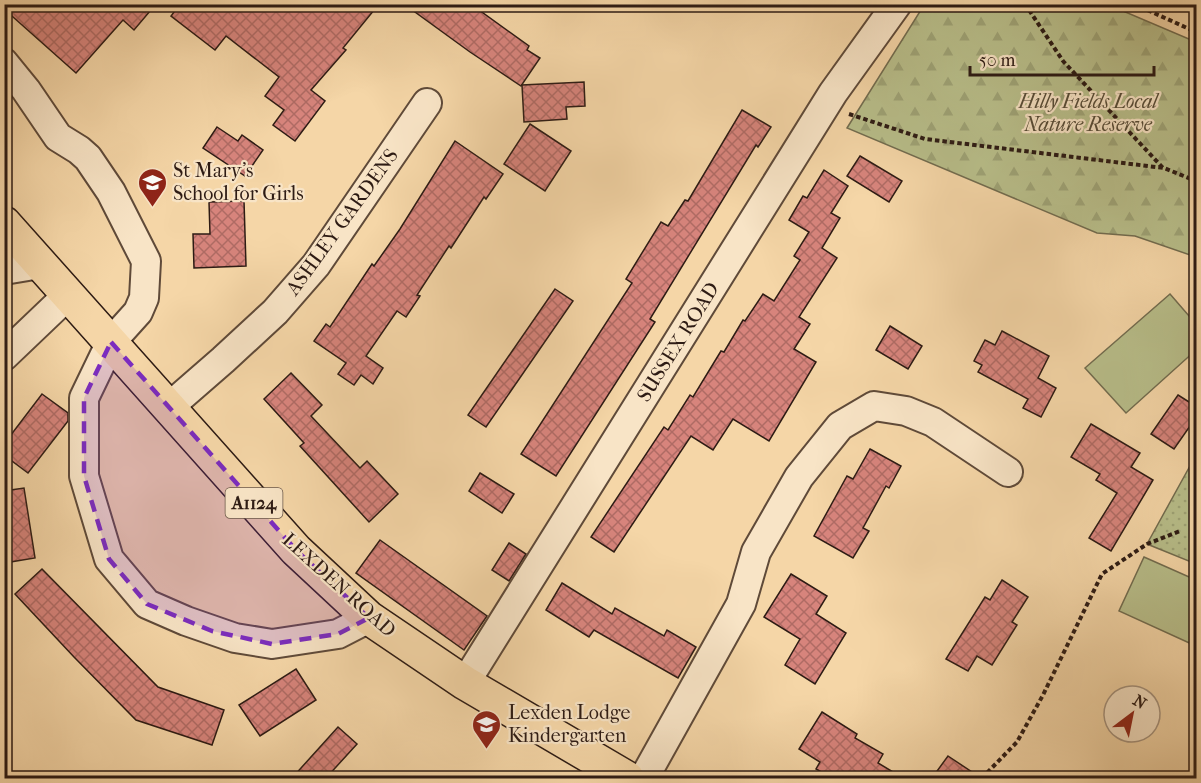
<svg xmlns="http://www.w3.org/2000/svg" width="1201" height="783" font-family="'IM FELL French Canon',serif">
<defs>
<pattern id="forest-firs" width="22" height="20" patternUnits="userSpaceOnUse" patternTransform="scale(1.5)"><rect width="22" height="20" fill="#b8be8a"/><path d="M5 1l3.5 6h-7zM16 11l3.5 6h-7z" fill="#9ea376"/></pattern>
<pattern id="garden-dots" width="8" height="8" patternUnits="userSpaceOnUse" patternTransform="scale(1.5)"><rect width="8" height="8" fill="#b8be8a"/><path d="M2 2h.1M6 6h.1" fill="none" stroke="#9ea376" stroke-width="1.8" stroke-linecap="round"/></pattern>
<pattern id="building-cross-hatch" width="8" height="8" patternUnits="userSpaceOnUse" patternTransform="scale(1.5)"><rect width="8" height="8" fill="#d7847c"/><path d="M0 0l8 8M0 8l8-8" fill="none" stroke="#af6b64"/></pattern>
</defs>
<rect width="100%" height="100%" fill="#f5d6a7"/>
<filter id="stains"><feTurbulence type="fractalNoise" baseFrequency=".00333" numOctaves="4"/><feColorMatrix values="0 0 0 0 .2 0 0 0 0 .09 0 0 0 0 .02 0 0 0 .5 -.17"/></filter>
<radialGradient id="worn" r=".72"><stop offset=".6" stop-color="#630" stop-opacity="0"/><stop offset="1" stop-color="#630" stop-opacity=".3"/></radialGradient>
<g fill="#b8be8a" stroke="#726c4f" stroke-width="1.5">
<polygon points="1170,294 1196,324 1196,350 1126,413 1085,368"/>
<polygon points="1144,557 1196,580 1196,646 1119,611"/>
</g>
<polygon fill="url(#forest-firs)" stroke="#726c4f" stroke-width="1.5" points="924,5 1109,5 1196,42 1196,257 1135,236 1097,233 847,128"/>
<polygon fill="url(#garden-dots)" stroke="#726c4f" stroke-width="1.5" points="1196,455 1196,564 1147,544"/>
<g fill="url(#building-cross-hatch)" stroke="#2d1b14" stroke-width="1.5">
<polygon points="4,4 156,4 134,30 123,20 76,73 4,9"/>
<polygon points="180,4 379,4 343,48 346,50 311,90 325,101 295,141 273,125 284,110 265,96 279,77 226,36 215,50 171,16"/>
<polygon points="404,4 472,5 529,46 527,50 540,58 521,86 470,52"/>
<polygon points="584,82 585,106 566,107 567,119 524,122 522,85"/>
<polygon points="742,110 771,127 758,147 756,145 650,319 655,322 556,476 521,454 632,283 626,279 661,222 668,226 685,200 688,201"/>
<polygon points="530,124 571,151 545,191 504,164"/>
<polygon points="217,127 238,141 242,135 263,150 245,176 203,148"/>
<polygon points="455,141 503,174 486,199 484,197 451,248 449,246 417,295 420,296 406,317 397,311 366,356 383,368 373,384 361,375 354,385 338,374 346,363 314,341 326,324 330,327 372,264 374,266 400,229"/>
<polygon points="860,156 902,181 889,202 847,176"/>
<polygon points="824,170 848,186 831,213 840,218 822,248 837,258 799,317 810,324 794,349 816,362 769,441 733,419 713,450 691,436 614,552 591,537 664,427 668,430 690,395 693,397 721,351 724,352 743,320 745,321 763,294 774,301 800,260 794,256 809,232 789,220 803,196 807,198"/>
<polygon points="244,201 246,266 194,268 193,234 210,234 209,202"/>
<polygon points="555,289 573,301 486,427 468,415"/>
<polygon points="890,326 922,346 908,369 876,350"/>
<polygon points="1002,331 1049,356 1038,378 1056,388 1041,417 1023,408 1028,399 978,372 982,365 974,361 985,340 995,345"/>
<polygon points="291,373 322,405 311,416 360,468 367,461 398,494 369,522 300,446 304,443 264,399"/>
<polygon points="42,394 68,413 68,421 28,473 4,455 4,444"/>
<polygon points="1178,395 1197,407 1197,416 1174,449 1151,434"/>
<polygon points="1091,424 1140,453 1131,467 1153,480 1111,551 1089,538 1117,493 1096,480 1100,474 1071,457"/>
<polygon points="870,449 901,466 889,488 886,486 863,528 869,531 853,558 814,536 847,476 853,479"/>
<polygon points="480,473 514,494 502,513 469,491"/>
<polygon points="24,488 35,558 4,563 4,491"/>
<polygon points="380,540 487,616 464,650 356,573"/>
<polygon points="509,543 526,554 509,581 492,570"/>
<polygon points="42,569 158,687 224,710 212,745 136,720 74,657 15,594"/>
<polygon points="791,574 827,596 816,614 846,633 815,684 785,665 800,639 764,617"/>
<polygon points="1002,580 1028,597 1012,622 1017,625 992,665 977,656 968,671 946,659 985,597 990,600"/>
<polygon points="562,583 612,614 615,608 664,636 667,630 696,647 678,678 594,630 589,637 546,610"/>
<polygon points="296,669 316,700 260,736 239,705"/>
<polygon points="822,712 857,734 855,738 883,754 878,763 903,778 832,778 816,769 820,762 799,749"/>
<polygon points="338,727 357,744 326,778 292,778"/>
<polygon points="948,756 981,778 932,778"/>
</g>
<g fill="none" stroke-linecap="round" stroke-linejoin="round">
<defs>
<g id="minor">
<polyline points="4,63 26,90 58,137 79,150 88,158 111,192 146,261 144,298 138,312 111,342 84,398 84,476 109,559 147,604 186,621 235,638 272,644 338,634 369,618"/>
<polyline points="4,270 40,264"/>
<polyline points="4,356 69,294"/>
<polyline points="169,407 223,360 275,312 316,265 427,103"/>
<polyline points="465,683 833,93 897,4"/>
<polyline points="644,778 741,604 756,552 799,477 840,426 874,406 906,411 933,422 1008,472"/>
</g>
<polyline id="major" points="4,223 296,550 369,618 465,683 627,778"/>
</defs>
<use href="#minor" stroke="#5f4a39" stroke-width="32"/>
<use href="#major" stroke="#2d1b14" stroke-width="36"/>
<g stroke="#2d1b14" stroke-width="4" stroke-dasharray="4.5 3" stroke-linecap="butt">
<polyline points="1025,4 1063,61 1163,168"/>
<polyline points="1134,4 1196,32"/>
<polyline points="849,114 925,139 1164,168 1196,181"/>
<polyline points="982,778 1017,742 1043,695 1102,574 1147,544 1180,531"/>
</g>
<use href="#minor" stroke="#f8e4c6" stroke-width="28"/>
<use href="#major" stroke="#f5d6a7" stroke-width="33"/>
</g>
<path fill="#7b2cbf" fill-opacity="0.2" stroke="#7b2cbf" stroke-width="4.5" stroke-dasharray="12 8" stroke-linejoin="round" d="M111,342l185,208 73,68 -31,16 -66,10 -60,-13 -65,-27 -38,-45 -25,-83v-78z"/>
<defs>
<symbol id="school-pin" viewBox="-11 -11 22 30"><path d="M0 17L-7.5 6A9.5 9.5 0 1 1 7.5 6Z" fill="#8f2418" stroke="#f8e4c6"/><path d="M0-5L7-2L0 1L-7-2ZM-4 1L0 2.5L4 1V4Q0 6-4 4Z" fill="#fff"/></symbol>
</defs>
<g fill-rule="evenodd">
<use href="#school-pin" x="136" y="166" width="33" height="45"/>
<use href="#school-pin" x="470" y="708" width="33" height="45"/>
</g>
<g text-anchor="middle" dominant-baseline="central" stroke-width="4.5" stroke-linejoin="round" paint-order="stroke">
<rect fill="#f8e4c6" stroke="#6a5749" stroke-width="1.5" x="225.5" y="488" width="57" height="30" rx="4.5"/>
<g font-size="18" font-weight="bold" fill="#2d1b14">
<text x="254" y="503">A1124</text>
</g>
<g font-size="20" font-style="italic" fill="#574c37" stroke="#f8e4c6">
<text x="1088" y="101">Hilly Fields Local<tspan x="1088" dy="23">Nature Reserve</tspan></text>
</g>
<g font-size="20" fill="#2d1b14" stroke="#f8e4c6" text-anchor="start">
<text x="173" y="170">St Mary's<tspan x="173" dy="23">School for Girls</tspan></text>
<text x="508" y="712">Lexden Lodge<tspan x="508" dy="23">Kindergarten</tspan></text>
</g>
<g font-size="20" fill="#2d1b14" stroke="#f8e4c6">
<text transform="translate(342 222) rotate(-54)">ASHLEY GARDENS</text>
<text transform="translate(678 342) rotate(-58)">SUSSEX ROAD</text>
<text transform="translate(339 585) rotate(42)">LEXDEN ROAD</text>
</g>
</g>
<rect width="1201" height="783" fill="none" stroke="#f5d6a7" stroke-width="24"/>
<rect x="6" y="6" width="1189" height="771" fill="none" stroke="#2d1b14" stroke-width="3"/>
<rect x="12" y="12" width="1177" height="759" fill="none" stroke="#2d1b14" stroke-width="1.5"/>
<g transform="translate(1132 714) rotate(32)"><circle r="28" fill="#f8e4c6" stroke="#a7947f" stroke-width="1.5"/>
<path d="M0-4.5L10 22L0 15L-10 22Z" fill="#8f2418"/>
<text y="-9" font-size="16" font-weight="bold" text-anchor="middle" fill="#2d1b14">N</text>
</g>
<path d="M970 66v9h184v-9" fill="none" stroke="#2d1b14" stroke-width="3"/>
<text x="979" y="66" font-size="18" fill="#2d1b14" stroke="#f8e4c6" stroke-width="4.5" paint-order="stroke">50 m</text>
<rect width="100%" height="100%" filter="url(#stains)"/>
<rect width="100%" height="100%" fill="url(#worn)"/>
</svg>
